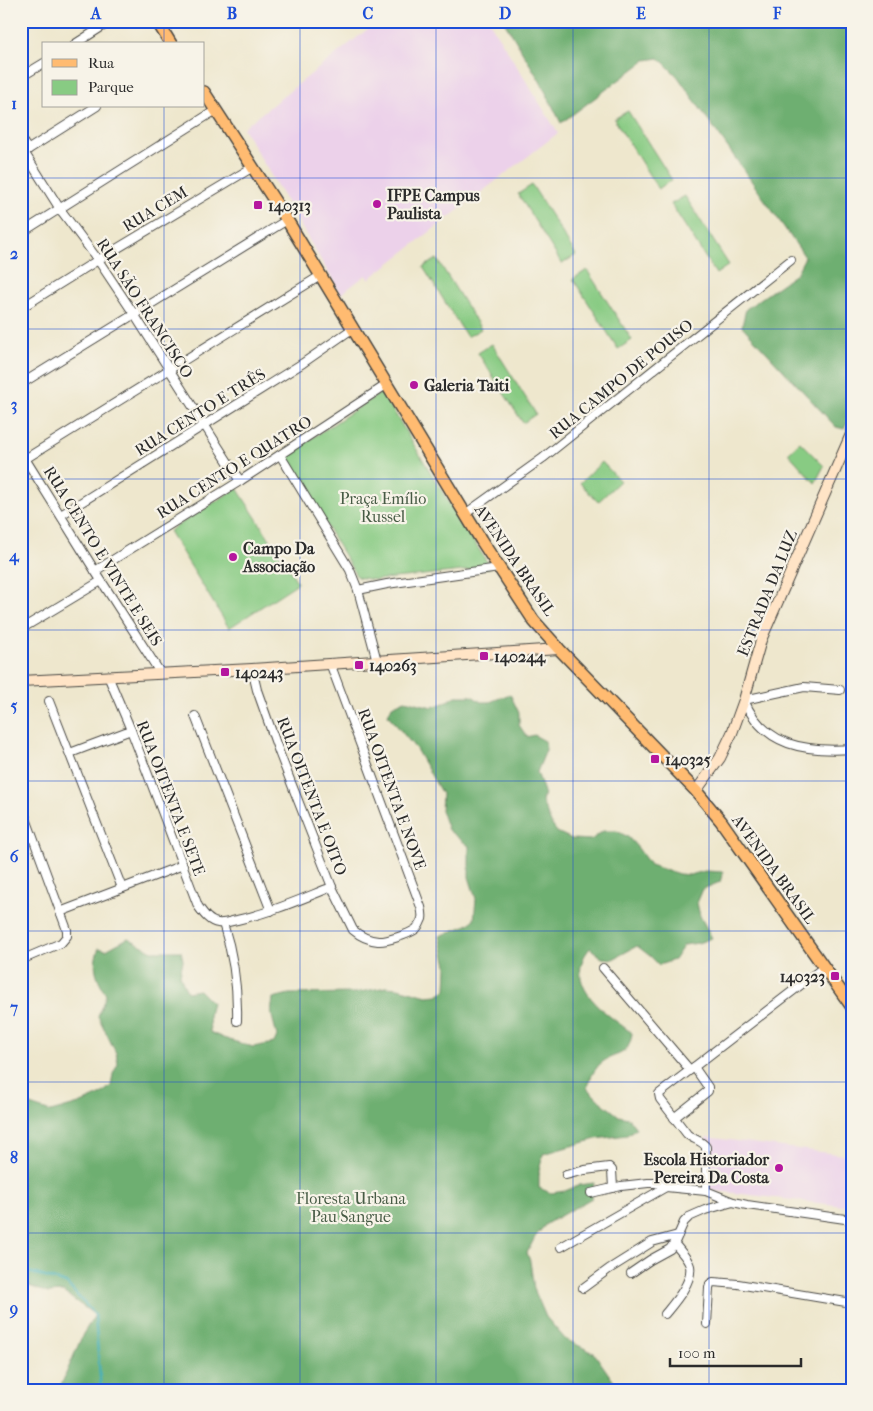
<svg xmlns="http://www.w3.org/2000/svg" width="873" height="1411" font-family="'IM FELL French Canon',serif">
<rect width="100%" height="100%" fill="#f7f3e8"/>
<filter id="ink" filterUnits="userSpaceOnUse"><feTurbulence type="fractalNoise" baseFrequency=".02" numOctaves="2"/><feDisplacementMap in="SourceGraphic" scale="10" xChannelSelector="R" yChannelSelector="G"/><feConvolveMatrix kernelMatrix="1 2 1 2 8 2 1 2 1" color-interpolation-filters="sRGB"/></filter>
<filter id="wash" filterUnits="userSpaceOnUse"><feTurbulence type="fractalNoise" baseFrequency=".0096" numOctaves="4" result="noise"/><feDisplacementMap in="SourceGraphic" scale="20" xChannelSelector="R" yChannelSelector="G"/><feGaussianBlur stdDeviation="1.12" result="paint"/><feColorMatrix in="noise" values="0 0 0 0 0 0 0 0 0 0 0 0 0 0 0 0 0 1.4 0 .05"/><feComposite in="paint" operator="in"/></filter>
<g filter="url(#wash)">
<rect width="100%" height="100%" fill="#eee7cd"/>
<g fill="#ecd1ea">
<polygon points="378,21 489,21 558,133 369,279 366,275 341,294 243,128"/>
<polygon points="706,1137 852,1156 852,1207 708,1190 705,1180"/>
</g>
<g fill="#88cb83" stroke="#5a7b57">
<polygon points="628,111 672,180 658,189 614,119"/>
<polygon points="532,185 576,255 562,264 518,194"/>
<polygon points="685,196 729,265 716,274 671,204"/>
<polygon points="437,259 481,329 467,337 423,267"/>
<polygon points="587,270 632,340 618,349 573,279"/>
<polygon points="492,344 536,414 523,423 478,353"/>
<polygon points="382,392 452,508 491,568 375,580 357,577 285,456"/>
<polygon points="800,442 824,466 815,483 788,453"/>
<polygon points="602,462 620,481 598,502 580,483"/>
<polygon points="237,488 298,583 229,628 169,531"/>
</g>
<g fill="#6eaf71" stroke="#4c6d4e">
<polygon points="504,21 852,21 852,415 844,429 836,427 742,326 746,309 796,274 805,257 678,77 659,58 646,60 561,123 541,83"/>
<path d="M510,694l9,19v12l8,12 7,-2 11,6 1,9 -9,22 7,20 -2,10 10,23 5,7 15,7 19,1 12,-9h14l11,6 10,11 12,17 29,9 11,1 15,-4 18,1 -3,10 -17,7 -6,14 3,13 12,22 -14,5 -14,2 -10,15 -15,5 -9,-9 -13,-10 -24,13 -11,-1 -12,-10c-3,4 -7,9 -8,14 -10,31 29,55 50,71 -3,26 -17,18 -32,31 -6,6 -11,16 -13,24l14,14 18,14 9,2 8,10 -9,7 -31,4 -53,15 -4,17v17l12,5 14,-2 15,-6 14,-2 -2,15 -46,26 -11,13 -8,16 3,8 4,28 12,28 19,22 29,14 20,29 15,8 13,-6 5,6h-588l24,-56 12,-19 -32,-23 -15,1 -19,-7 -8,5v-189l30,10 28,-8 21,-9 11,-9 2,-12 5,-10 -2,-11 -18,-37 8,-21c-9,-18 -15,-28 -7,-47l7,2 22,-12 24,13h29l2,9 -3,15 7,17 12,-2 13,13 -3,12 1,17 13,6 30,9 21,-4 3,-7 -6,-24 2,-14 16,-4 66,-1 31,-6 12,1 29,8 10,-1 9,-5 1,-25 -7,-29 25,-10 9,-6 2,-21 -7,-22v-31l-21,-16 -7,-20 1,-16 -26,-45 -28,-34 4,-9 13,-6 27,7 12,-4 12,-7h16l9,6h9z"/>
</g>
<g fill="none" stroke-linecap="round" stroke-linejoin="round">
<polyline stroke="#39abb4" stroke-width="2.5" points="21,1273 25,1271 66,1283 95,1315 101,1390"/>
</g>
</g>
<g filter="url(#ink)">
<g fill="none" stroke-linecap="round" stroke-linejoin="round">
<defs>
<g id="minor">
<polyline points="75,44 111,21"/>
<polyline points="21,77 44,63"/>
<polyline points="21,139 28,150"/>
<polyline points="24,152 60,209 98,260 134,314 240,481"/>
<polyline points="21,154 97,106"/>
<polyline points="21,233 216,110"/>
<polyline points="21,308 98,260 253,167"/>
<polyline points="21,384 287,220"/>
<polyline points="21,452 95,571 161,674"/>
<polyline points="280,455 350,570 358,590 377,661"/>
<polyline points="25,459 320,276"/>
<polyline points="465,514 543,458 791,260"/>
<polyline points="61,515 303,363 352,329"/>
<polyline points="95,571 240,481 386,385"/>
<polyline points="358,590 387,584 499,568"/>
<polyline points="21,629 101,581"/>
<path d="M252,669l5,21 22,62 53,135 21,43c7,6 15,10 25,11 8,1 31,-7 38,-12 2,-2 5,-7 6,-10 1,-4 0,-8 -1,-12l-91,-244"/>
<path d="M108,676l23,54 67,176c5,7 11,16 20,17 6,1 13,-2 19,-3 33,-7 64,-21 95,-33"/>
<path d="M840,690l-36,-3 -60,13c20,47 62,52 108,49"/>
<polyline points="49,701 122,888"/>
<polyline points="195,716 271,911"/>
<polyline points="70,753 131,730"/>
<polyline points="21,805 67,930 67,936 61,943 21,960"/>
<polyline points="60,912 183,865"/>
<path d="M223,923c10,31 15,65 14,98"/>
<polyline points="603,968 690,1070"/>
<polyline points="674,1118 708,1091 708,1087 694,1067"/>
<polyline points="566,1175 585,1170 609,1167 612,1170 613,1188"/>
<path d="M706,1191v-44c-4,-7 -13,-7 -19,-13l-27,-35 -1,-5 165,-127"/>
<polyline points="591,1193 621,1186 648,1183 656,1183 666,1187 706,1191 733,1202 747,1205 852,1220"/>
<polyline points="561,1247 666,1187"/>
<polyline points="631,1273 650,1260 670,1249 676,1240 684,1222 689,1217 705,1210 733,1202"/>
<polyline points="583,1288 609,1269 652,1242 678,1235"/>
<path d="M665,1314c9,-11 28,-32 25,-48 -2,-8 -11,-16 -16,-23"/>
<polyline points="707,1324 709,1288 710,1284 713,1282 738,1284 852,1303"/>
</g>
<g id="secondary">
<polyline points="21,681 252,669 559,649"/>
<polyline points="696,791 720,758 732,733 744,700 761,640 852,432"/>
</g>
<g id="primary">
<polyline points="157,21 171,44"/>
<polyline points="204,92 287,220 481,540 534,621 559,649 696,791 721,821 852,1007"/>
</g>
</defs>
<use href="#minor" stroke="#484743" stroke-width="10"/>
<use href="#secondary" stroke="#484743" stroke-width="12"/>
<use href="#primary" stroke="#484743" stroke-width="14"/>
<use href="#minor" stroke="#fff" stroke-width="8"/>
<use href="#secondary" stroke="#ffe4c6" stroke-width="10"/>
<use href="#primary" stroke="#ffbb71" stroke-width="11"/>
</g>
</g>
<path fill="none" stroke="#1d4ed8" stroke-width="1" stroke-opacity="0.55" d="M164,21v23M300,21v1369M436,21v1369M573,21v1369M709,21v1369M164,106v1284M21,178h831M21,329h831M21,479h831M21,630h831M21,781h831M21,931h831M21,1082h831M21,1233h831"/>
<g fill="#b5179e" stroke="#f7f3e8" stroke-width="2">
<circle cx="377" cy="204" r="5"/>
<rect x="253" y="200" width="10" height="10" rx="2.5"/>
<circle cx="414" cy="385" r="5"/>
<circle cx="233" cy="557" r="5"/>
<rect x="479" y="651" width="10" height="10" rx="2.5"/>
<rect x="354" y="660" width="10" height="10" rx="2.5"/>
<rect x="220" y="667" width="10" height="10" rx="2.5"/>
<rect x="650" y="754" width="10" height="10" rx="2.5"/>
<rect x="830" y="971" width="10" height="10" rx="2.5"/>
<circle cx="779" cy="1168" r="5"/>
</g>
<g text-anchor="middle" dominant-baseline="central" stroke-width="4.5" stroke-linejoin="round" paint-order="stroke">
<g font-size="16" font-weight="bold" fill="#2b2b2b" stroke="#f7f3e8" text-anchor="start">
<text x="387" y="195">IFPE Campus<tspan x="387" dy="18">Paulista</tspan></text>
<text x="268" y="205">140313</text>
<text x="424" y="385">Galeria Taiti</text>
<text x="243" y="548">Campo Da<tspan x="243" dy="18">Associação</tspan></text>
<text x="494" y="656">140244</text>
<text x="369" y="665">140263</text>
<text x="235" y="672">140243</text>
<text x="665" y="759">140325</text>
<text x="825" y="976" text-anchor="end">140323</text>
<text x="769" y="1159" text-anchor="end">Escola Historiador<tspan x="769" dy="18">Pereira Da Costa</tspan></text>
</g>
<g font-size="16" fill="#2b2b2b" stroke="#f7f3e8">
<text transform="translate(155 209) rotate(-31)">RUA CEM</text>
<text transform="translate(145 308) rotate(57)">RUA SÃO FRANCISCO</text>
<text transform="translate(621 379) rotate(-39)">RUA CAMPO DE POUSO</text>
<text transform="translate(200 412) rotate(-32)">RUA CENTO E TRÊS</text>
<text transform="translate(234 467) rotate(-32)">RUA CENTO E QUATRO</text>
<text transform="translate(103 556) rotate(58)">RUA CENTO E VINTE E SEIS</text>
<text transform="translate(515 560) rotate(56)">AVENIDA BRASIL</text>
<text transform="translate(767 593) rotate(-68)">ESTRADA DA LUZ</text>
<text transform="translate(392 789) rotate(70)">RUA OITENTA E NOVE</text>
<text transform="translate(312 796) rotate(69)">RUA OITENTA E OITO</text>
<text transform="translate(171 798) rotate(69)">RUA OITENTA E SETE</text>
<text transform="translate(774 869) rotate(54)">AVENIDA BRASIL</text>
</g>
<g font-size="16" fill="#475b45" stroke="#f7f3e8">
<text x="383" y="498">Praça Emílio<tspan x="383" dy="18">Russel</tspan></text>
<text x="351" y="1198">Floresta Urbana<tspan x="351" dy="18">Pau Sangue</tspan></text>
</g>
</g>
<rect width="873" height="1411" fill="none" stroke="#f7f3e8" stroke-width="55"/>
<rect x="42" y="42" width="162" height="65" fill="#f7f3e8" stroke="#a5a39c"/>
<rect x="52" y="59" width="25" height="8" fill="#ffbb71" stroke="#a5a39c"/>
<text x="88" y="68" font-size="15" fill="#2b2b2b">Rua</text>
<rect x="52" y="80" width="25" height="15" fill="#88cb83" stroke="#a5a39c"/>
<text x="88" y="92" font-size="15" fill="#2b2b2b">Parque</text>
<path d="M670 1358v8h131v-8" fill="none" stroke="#2b2b2b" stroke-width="2.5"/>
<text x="678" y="1358" font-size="15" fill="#2b2b2b" stroke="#f7f3e8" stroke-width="4" paint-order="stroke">100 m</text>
<rect x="28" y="28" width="818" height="1356" fill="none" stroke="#1d4ed8" stroke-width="2"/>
<g font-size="16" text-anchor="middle" font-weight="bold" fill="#1d4ed8">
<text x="96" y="19">A</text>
<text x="232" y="19">B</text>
<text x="368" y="19">C</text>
<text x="505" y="19">D</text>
<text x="641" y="19">E</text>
<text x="777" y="19">F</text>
<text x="14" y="109">1</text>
<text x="14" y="259">2</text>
<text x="14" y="410">3</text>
<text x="14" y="561">4</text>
<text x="14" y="711">5</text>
<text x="14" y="862">6</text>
<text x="14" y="1013">7</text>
<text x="14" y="1163">8</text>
<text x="14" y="1314">9</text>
</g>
</svg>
